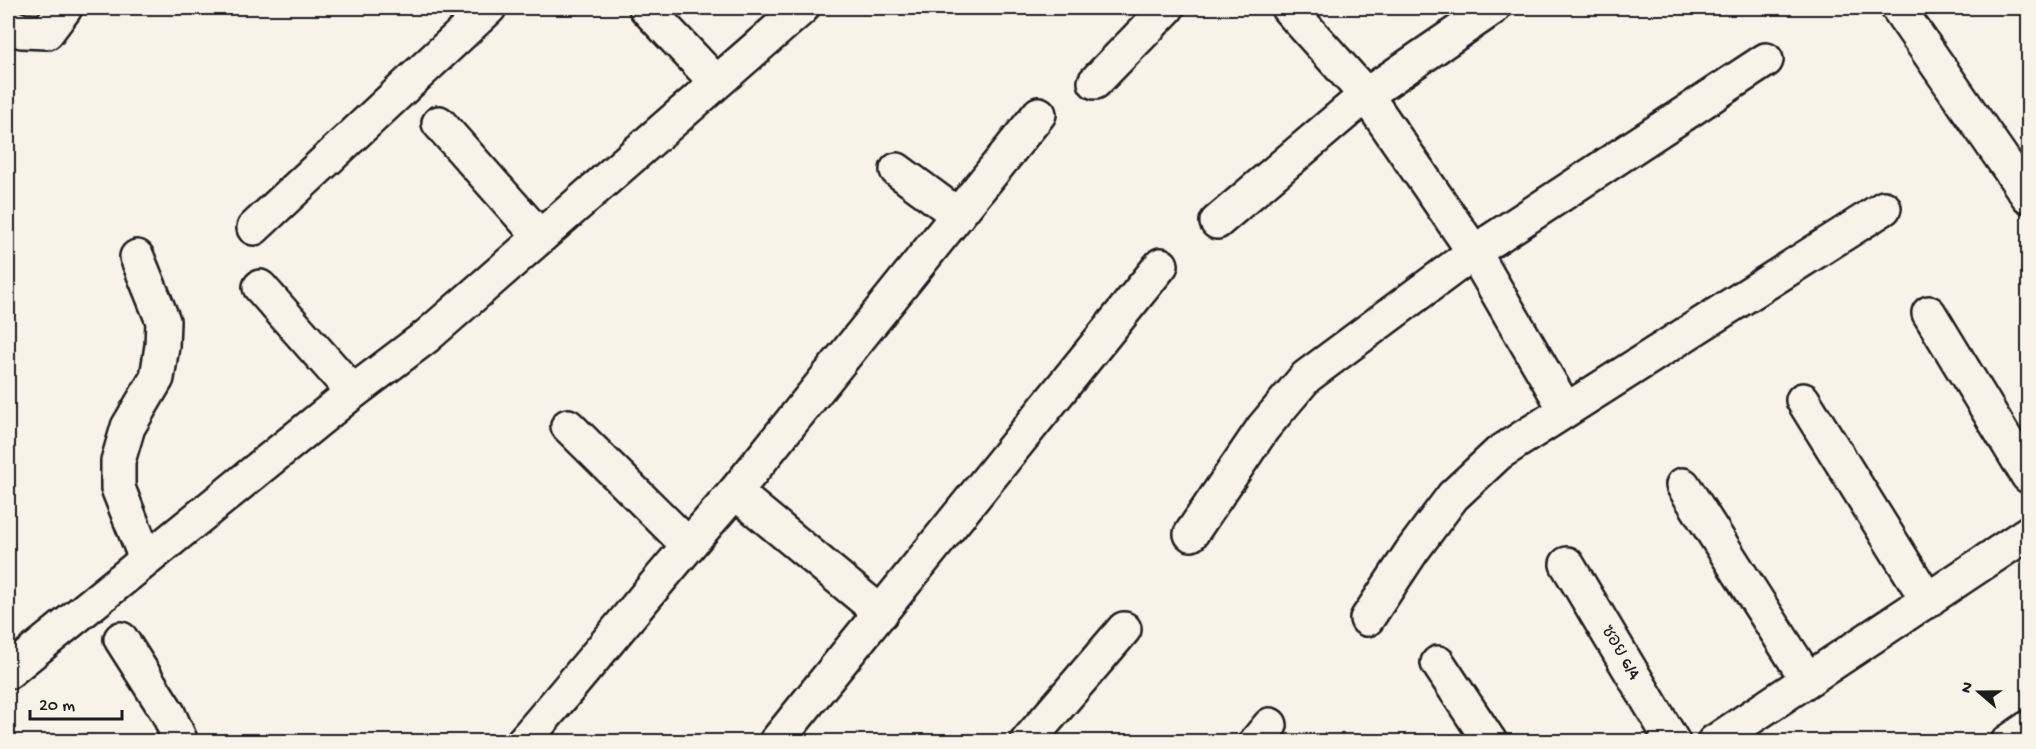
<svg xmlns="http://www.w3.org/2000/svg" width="2036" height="749" font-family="'Gochi Hand','Playpen Sans Thai',sans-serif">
<rect width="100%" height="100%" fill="#f7f3e8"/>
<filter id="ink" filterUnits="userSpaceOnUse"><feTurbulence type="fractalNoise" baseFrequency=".0167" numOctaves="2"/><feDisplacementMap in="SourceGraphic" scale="12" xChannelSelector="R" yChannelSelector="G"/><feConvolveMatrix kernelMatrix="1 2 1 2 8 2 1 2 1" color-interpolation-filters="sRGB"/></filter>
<g filter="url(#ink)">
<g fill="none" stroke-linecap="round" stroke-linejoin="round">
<defs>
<g id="minor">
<polyline points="646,8 716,82"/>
<polyline points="1288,8 1366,95 1474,252 1565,409"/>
<polyline points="1898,8 2028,196"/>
<polyline points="8,25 22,31 47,32 65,8"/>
<polyline points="1095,82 1167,8"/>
<polyline points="439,123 540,237"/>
<polyline points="897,170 958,215"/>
<polyline points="1217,222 1366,95 1493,8"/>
<polyline points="254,228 489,8"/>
<polyline points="137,257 163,321 162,346 157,378 128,427 118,461 118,488 146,559"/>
<polyline points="260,287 353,392"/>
<polyline points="1929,313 2028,476"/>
<polyline points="1803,400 1928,601"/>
<polyline points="568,426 688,545"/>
<polyline points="1683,485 1807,679"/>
<polyline points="735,492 881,613"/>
<polyline points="1191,534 1263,428 1306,377 1474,252 1766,60"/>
<polyline points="1567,564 1673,742"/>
<polyline points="1367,619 1412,551 1453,496 1499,453 1884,208"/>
<polyline points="121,639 168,713 181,742"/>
<polyline points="1438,663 1490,742"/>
<polyline points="8,672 353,392 427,336 802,8"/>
<path d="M523,742c72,-83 139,-168 212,-250l304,-378"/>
<polyline points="776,742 1161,265"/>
<polyline points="1027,742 1124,629"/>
<polyline points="1256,742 1270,725"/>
<polyline points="1714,742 2028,533"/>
<polyline points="2008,742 2028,728"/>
</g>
</defs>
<use href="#minor" stroke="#1c1c1c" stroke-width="38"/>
<use href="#minor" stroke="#f7f3e8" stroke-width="33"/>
</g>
</g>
<g text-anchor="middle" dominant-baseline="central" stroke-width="4.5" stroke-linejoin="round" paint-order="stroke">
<g font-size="18" fill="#1c1c1c" stroke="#f7f3e8">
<text transform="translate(1620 653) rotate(59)">ซอย 6/4</text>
</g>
</g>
<rect width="2036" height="749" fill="none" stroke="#f7f3e8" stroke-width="30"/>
<rect x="15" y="15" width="2006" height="719" fill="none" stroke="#1c1c1c" stroke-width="2" filter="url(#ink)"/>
<g transform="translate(1979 692) rotate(290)" stroke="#f7f3e8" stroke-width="4.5" paint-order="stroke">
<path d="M0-4.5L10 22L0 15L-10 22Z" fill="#1c1c1c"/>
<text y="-9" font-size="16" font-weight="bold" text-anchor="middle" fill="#1c1c1c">N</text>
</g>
<path d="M30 710v9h92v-9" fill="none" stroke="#1c1c1c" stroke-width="3"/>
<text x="39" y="710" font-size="18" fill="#1c1c1c" stroke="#f7f3e8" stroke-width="4.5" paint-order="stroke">20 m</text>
</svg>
